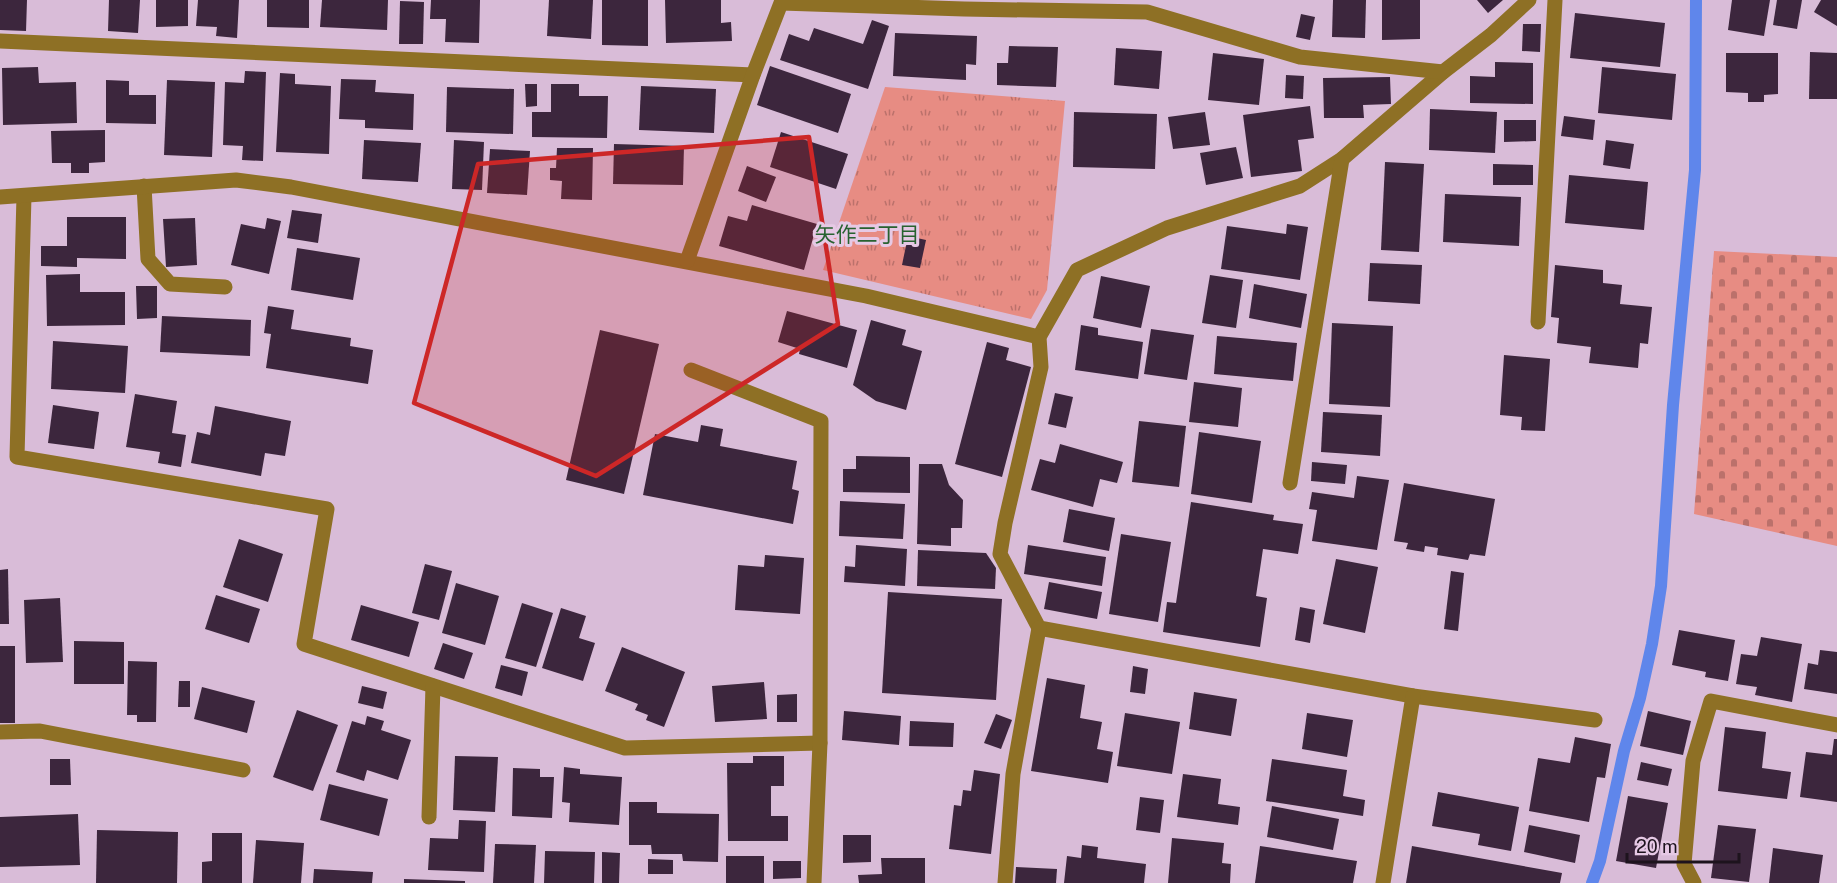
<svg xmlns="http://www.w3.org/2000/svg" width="1837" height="883" font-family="'Public Sans','Noto Sans JP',sans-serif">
<defs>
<pattern id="cemetery-stones" width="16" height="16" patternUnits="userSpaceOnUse" patternTransform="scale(1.5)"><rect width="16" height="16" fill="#e78c83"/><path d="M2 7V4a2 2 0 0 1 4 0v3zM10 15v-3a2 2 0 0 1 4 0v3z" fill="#bb716b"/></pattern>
<pattern id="park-tufts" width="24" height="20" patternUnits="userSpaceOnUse" patternTransform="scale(1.5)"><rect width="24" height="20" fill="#e78c83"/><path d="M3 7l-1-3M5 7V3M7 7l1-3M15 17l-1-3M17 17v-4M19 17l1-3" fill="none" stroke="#bb716b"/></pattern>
</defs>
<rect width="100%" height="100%" fill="#d9bcd8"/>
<polygon fill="url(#cemetery-stones)" points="1714,251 1837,257 1837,546 1694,514"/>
<polygon fill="url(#park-tufts)" points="885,87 1065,101 1047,290 1031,319 823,270"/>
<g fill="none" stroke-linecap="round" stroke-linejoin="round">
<polyline stroke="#5f86eb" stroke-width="12" points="1592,883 1600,861 1624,751 1640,698 1652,644 1661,586 1673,405 1695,170 1696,0"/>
</g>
<g fill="#3c263d">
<polygon points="0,0 27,0 26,31 0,30"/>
<polygon points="109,0 140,0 138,33 108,31"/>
<polygon points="156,0 188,0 188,26 156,27"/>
<polygon points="198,0 239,0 237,38 216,36 217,27 196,26"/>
<polygon points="267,0 309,0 309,28 267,27"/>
<polygon points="322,0 388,0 387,30 320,27"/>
<polygon points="431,0 480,0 479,43 445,42 446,19 430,19"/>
<polygon points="549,0 593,0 591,39 547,36"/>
<polygon points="602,0 648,0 648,46 602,45"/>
<polygon points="665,0 721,0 721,23 731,22 732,41 666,43"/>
<polygon points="1333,0 1366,0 1365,38 1332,37"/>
<polygon points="1382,0 1420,0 1420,39 1382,40"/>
<polygon points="1477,0 1503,0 1488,13"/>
<polygon points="1732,0 1770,0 1764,36 1728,30"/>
<polygon points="1777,0 1802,0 1797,29 1773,25"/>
<polygon points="1821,0 1837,0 1837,26 1814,12"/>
<polygon points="400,1 424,2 423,44 399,44"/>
<polygon points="1575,13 1665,23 1660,67 1570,58"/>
<polygon points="1301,14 1315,17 1310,40 1296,37"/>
<polygon points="872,20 889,26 868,89 780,60 789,34 809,41 814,28 863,44"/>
<polygon points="1523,24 1541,24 1540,52 1522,51"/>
<polygon points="895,33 977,36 976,65 966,64 966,80 893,76"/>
<polygon points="1009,46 1058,47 1056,87 997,85 997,63 1008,63"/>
<polygon points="1116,48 1162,51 1159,89 1114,85"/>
<polygon points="1810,52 1837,53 1837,99 1809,99"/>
<polygon points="1213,53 1264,59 1259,105 1208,100"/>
<polygon points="1726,53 1778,53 1778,94 1764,95 1764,102 1748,102 1748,93 1726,92"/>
<polygon points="1495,62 1533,63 1533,104 1470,103 1470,76 1495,77"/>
<polygon points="770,66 851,94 838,133 757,105"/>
<polygon points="38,67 39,83 76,82 77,123 3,125 2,68"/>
<polygon points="1602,67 1676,74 1672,120 1598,113"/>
<polygon points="245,71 266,72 263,161 242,160 243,146 223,145 225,82 244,83"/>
<polygon points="280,73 295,74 295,84 331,86 329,154 276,152"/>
<polygon points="1286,75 1304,76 1303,99 1285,98"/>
<polygon points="1390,77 1391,104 1363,105 1364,118 1324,118 1323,78"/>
<polygon points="341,79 376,80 375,92 414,94 413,130 365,128 365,120 339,119"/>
<polygon points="106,80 129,81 129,95 156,95 156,124 106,123"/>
<polygon points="167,80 215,82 212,157 164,155"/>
<polygon points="525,84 537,84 537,106 526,107"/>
<polygon points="551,84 579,84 579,96 608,96 607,138 532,137 532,112 551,112"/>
<polygon points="641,86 716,89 714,133 639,130"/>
<polygon points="447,87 514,89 513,134 446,132"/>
<polygon points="1310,106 1314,138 1298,140 1302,171 1251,177 1243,115"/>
<polygon points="1430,109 1497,112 1495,153 1429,150"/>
<polygon points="1074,112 1157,114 1155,169 1073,167"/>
<polygon points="1205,112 1210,145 1173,149 1168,117"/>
<polygon points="1564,116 1595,120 1593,140 1561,136"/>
<polygon points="1504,120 1536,120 1536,141 1504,142"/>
<polygon points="105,130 105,162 89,163 89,173 71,173 71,163 52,163 51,131"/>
<polygon points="781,132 848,154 836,189 770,167"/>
<polygon points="364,140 421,143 418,182 362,179"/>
<polygon points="454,140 484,142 482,190 452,189"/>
<polygon points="1606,140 1634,144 1630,169 1603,165"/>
<polygon points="614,144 684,146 683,185 613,184"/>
<polygon points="1236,147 1243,178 1206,185 1200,153"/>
<polygon points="557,148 593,148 592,200 561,199 562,181 550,180 550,168 556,168"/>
<polygon points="490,149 530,151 527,195 487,193"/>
<polygon points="1385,162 1424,164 1419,252 1381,250"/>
<polygon points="1493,164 1533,165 1533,185 1493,185"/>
<polygon points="747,166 776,177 766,202 738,191"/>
<polygon points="1569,175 1648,182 1644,230 1565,223"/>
<polygon points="1445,194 1521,197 1519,246 1443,242"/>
<polygon points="752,205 817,224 804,270 719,246 728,216 747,221"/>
<polygon points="292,210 322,214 318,243 287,238"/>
<polygon points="67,217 126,217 126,259 77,258 77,267 41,266 41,246 67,246"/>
<polygon points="195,218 197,265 166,267 163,219"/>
<polygon points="267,218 281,221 269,274 231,265 241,224 265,229"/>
<polygon points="1287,224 1308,227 1300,280 1221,269 1227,226 1286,234"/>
<polygon points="908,236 926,240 920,268 902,265"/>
<polygon points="297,248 360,258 353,300 291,290"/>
<polygon points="1370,263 1422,265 1420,304 1368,301"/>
<polygon points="1555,265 1603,270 1603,283 1622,285 1620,304 1652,307 1648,344 1640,343 1638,368 1589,363 1591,347 1557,343 1559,318 1551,317"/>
<polygon points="80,274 80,292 125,292 125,325 47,326 46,275"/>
<polygon points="1210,275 1243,280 1236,328 1202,323"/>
<polygon points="1101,276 1150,286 1141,328 1093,318"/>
<polygon points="1254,284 1307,294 1301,328 1249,318"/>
<polygon points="136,286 157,286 157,318 137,319"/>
<polygon points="268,306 294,310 291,329 351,338 350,346 373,350 368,384 266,368 271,334 264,333"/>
<polygon points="787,311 857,330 847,368 799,354 800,349 778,342"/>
<polygon points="162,316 251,320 250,356 160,352"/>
<polygon points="871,320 906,330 902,345 922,351 906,410 876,401 853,385"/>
<polygon points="1332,323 1393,326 1390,407 1329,404"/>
<polygon points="1081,325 1098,328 1098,335 1143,342 1138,379 1075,370"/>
<polygon points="1151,329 1194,335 1187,380 1144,374"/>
<polygon points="600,330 659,344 624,494 566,480"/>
<polygon points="1217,336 1297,343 1293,381 1214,374"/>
<polygon points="53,341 128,346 125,393 51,389"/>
<polygon points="987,342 1009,348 1006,360 1031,367 1002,477 955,464"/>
<polygon points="1504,355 1550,359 1545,431 1521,430 1522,417 1500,415"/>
<polygon points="1194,382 1242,388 1238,427 1189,422"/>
<polygon points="1055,393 1073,397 1066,428 1048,424"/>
<polygon points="135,394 177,401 172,433 186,435 181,467 158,463 160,452 126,447"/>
<polygon points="53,405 99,412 94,449 48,443"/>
<polygon points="215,406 291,421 285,456 265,453 261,476 191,463 197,432 210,435"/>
<polygon points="1323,412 1382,415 1380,456 1321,452"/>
<polygon points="1139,421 1186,426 1179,487 1132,482"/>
<polygon points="701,425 723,429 720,446 797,461 792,489 799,491 793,524 643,495 655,434 698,442"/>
<polygon points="1199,432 1261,441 1252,503 1191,494"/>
<polygon points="1060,444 1123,462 1117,483 1100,479 1093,507 1031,490 1040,459 1055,463"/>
<polygon points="856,456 910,457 910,493 843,492 843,469 856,469"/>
<polygon points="1312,462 1347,465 1345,484 1311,481"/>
<polygon points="919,464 942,464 949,485 963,500 962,528 951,528 951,546 917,544"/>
<polygon points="1357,476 1389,480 1377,550 1312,541 1317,510 1309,509 1312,492 1354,498"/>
<polygon points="1404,483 1495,499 1485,556 1470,554 1468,560 1437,555 1438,548 1425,546 1424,552 1406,549 1408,543 1394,541"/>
<polygon points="840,501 905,504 903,539 839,536"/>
<polygon points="1191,502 1274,515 1273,520 1303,524 1298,554 1263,549 1256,596 1267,598 1260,647 1163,632 1167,602 1176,603"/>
<polygon points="1069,509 1115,518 1109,551 1063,542"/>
<polygon points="1121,534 1171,542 1158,622 1109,614"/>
<polygon points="239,539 283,554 268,602 223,587"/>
<polygon points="856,545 907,549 905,586 844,582 845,566 855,567"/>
<polygon points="1028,545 1106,557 1102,586 1024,574"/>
<polygon points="918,550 986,553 996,568 995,589 917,586"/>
<polygon points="765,555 804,558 800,614 735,610 738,565 764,567"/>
<polygon points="1336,559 1378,567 1365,633 1323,624"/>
<polygon points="425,564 452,571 439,620 412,613"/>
<polygon points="8,569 9,624 0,624 0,570"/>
<polygon points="1451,571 1464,573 1458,631 1444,629"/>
<polygon points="1049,582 1102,592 1097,619 1044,609"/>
<polygon points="456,583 499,596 485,645 442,633"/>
<polygon points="888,592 1002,599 996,700 882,693"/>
<polygon points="216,595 260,609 249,643 205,629"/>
<polygon points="60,598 63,662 26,663 24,600"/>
<polygon points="522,603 553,613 536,667 505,658"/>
<polygon points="361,605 419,622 409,657 351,640"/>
<polygon points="1300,607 1315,610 1310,643 1295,640"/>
<polygon points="561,608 586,616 579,638 595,643 583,681 542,668"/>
<polygon points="1679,630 1735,640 1728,681 1705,677 1706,672 1672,665"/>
<polygon points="1761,637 1802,644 1792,702 1755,695 1757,687 1736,684 1741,654 1757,656"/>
<polygon points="74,641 124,642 124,684 74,684"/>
<polygon points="443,643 473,653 464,679 434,669"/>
<rect x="0" y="646" width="15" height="77"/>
<polygon points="622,647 685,672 664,727 646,720 648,715 635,710 638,704 605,691"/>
<polygon points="1820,650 1837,652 1837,694 1804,689 1808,663 1818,665"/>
<polygon points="128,661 157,662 156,722 137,722 137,715 127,715"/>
<polygon points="501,665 528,672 522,696 495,688"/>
<polygon points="1133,666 1148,669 1145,694 1130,692"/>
<polygon points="1047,678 1085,685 1080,718 1102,722 1097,749 1113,752 1108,783 1031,771"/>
<polygon points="179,681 190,681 190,707 178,707"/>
<polygon points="764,682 767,719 715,722 712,686"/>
<polygon points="362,686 387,692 383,709 358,703"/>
<polygon points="202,687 255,701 247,733 194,719"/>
<polygon points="1194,692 1237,699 1231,736 1189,729"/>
<polygon points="797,694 797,722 777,722 777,695"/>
<polygon points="297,710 338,725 313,791 273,777"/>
<polygon points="844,711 901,716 899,745 842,740"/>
<polygon points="1648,711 1691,721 1683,755 1640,746"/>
<polygon points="1125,713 1180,722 1172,774 1117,766"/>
<polygon points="1307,713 1353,720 1347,757 1302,749"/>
<polygon points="996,714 1012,720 1001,749 984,743"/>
<polygon points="367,716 384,721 381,730 411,740 398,780 367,770 364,781 336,772 352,721 365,725"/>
<polygon points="910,721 954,723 953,747 909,746"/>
<polygon points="1725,727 1766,732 1762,768 1791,772 1787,799 1718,791"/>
<polygon points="1575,737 1611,744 1605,778 1597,777 1589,822 1529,811 1538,758 1570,763"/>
<polygon points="1834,739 1837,739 1837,802 1800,797 1806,752 1832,755"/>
<polygon points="455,756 498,757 495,812 453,810"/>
<polygon points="753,756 784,756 784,786 771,786 771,816 788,816 788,841 728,841 727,763 753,763"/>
<polygon points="50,759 70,759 71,785 50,785"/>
<polygon points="1272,759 1347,770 1343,796 1365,800 1363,816 1266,801"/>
<polygon points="1641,762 1672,769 1668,786 1637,780"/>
<polygon points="564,767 580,769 580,774 622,777 619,825 569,822 570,803 562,802"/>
<polygon points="513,768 540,769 540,777 554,777 552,818 512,816"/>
<polygon points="974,770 1000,774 991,854 949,849 954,805 961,806 963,790 971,791"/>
<polygon points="1183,774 1221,779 1218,804 1240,807 1238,825 1177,817"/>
<polygon points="329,784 388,799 379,836 320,820"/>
<polygon points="1438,792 1519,807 1511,851 1478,845 1480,834 1432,826"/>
<polygon points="1628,796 1668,803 1656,868 1616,861"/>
<polygon points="1140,797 1164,800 1160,833 1136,830"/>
<polygon points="629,802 657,802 657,813 719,814 718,862 683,861 682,854 652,854 651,845 629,845"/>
<polygon points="1272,806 1339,819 1333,850 1267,837"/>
<polygon points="78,814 80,865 0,867 0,817"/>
<polygon points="459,820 486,821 484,872 428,870 430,838 458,839"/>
<polygon points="1529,825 1580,835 1575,863 1524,852"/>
<polygon points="1718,825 1756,829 1749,882 1711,878"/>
<polygon points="97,830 178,832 177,883 96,883"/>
<polygon points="212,833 242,833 242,883 202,883 202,862 212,861"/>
<polygon points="843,835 871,835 871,862 843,863"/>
<polygon points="1172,838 1224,843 1222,863 1231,864 1230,883 1168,883"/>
<polygon points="256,840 304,843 301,883 253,883"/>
<polygon points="495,844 536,845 534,883 493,883"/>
<polygon points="1082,845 1098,847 1097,858 1146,864 1144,883 1064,883 1067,856 1081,858"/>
<polygon points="1260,846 1357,861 1353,883 1255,883"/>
<polygon points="1412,846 1562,873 1560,883 1406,883"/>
<polygon points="1773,848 1823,855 1819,883 1769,883"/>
<polygon points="545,851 595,852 594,883 544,883"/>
<polygon points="602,852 620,853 619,883 602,883"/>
<rect x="726" y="856" width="38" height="27"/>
<polygon points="881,858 925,858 925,883 859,883 858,875 882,874"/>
<polygon points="648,859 673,860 673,874 648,874"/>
<polygon points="773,861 801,861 801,878 773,879"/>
<polygon points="1016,867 1057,869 1056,883 1015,883"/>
<polygon points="314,869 373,872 372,883 313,883"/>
<polygon points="404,879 465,881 465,883 404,883"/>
</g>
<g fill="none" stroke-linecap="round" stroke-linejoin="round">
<g stroke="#8e7025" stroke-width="15">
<polyline points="1529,0 1491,35 1443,72 1342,159 1300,186 1167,228 1077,270 1039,337 1041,367 1005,523 1000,554 1039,628 1413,696 1595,720"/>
<polyline points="0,41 753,75"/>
<polyline points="144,186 148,259 170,284 225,287"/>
<polyline points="24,196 17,457 327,509 304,644 625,748 820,743"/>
<polyline points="0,197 236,180 291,187 866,296 1039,337"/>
<polyline points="687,261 753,75 781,3 964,9 1147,12 1300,57 1443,72"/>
<polyline points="1538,322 1555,0"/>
<polyline points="691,370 821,421 820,743 814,883"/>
<polyline points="1290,483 1342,159"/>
<polyline points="0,732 40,731 243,770"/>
<polyline points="429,817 433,686"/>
<polyline points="1005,883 1013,774 1039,628"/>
<polyline points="1383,883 1413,696"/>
<polyline points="1694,883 1684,864 1693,761 1711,701 1837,725"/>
</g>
</g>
<path fill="#cd2727" fill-opacity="0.2" stroke="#cd2727" stroke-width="4.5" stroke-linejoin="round" d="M809,137l29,187 -242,152 -182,-73 64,-239z"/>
<g text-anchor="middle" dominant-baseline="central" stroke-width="6" stroke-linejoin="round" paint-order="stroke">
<g font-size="21" fill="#286230" stroke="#e6c9e5">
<text x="867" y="234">矢作二丁目</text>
</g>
</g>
<path d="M1627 853v9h112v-9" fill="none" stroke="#1d131d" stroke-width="3"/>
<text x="1636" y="853" font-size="18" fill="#1d131d" stroke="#e6c9e5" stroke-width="4.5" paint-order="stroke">20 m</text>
</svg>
